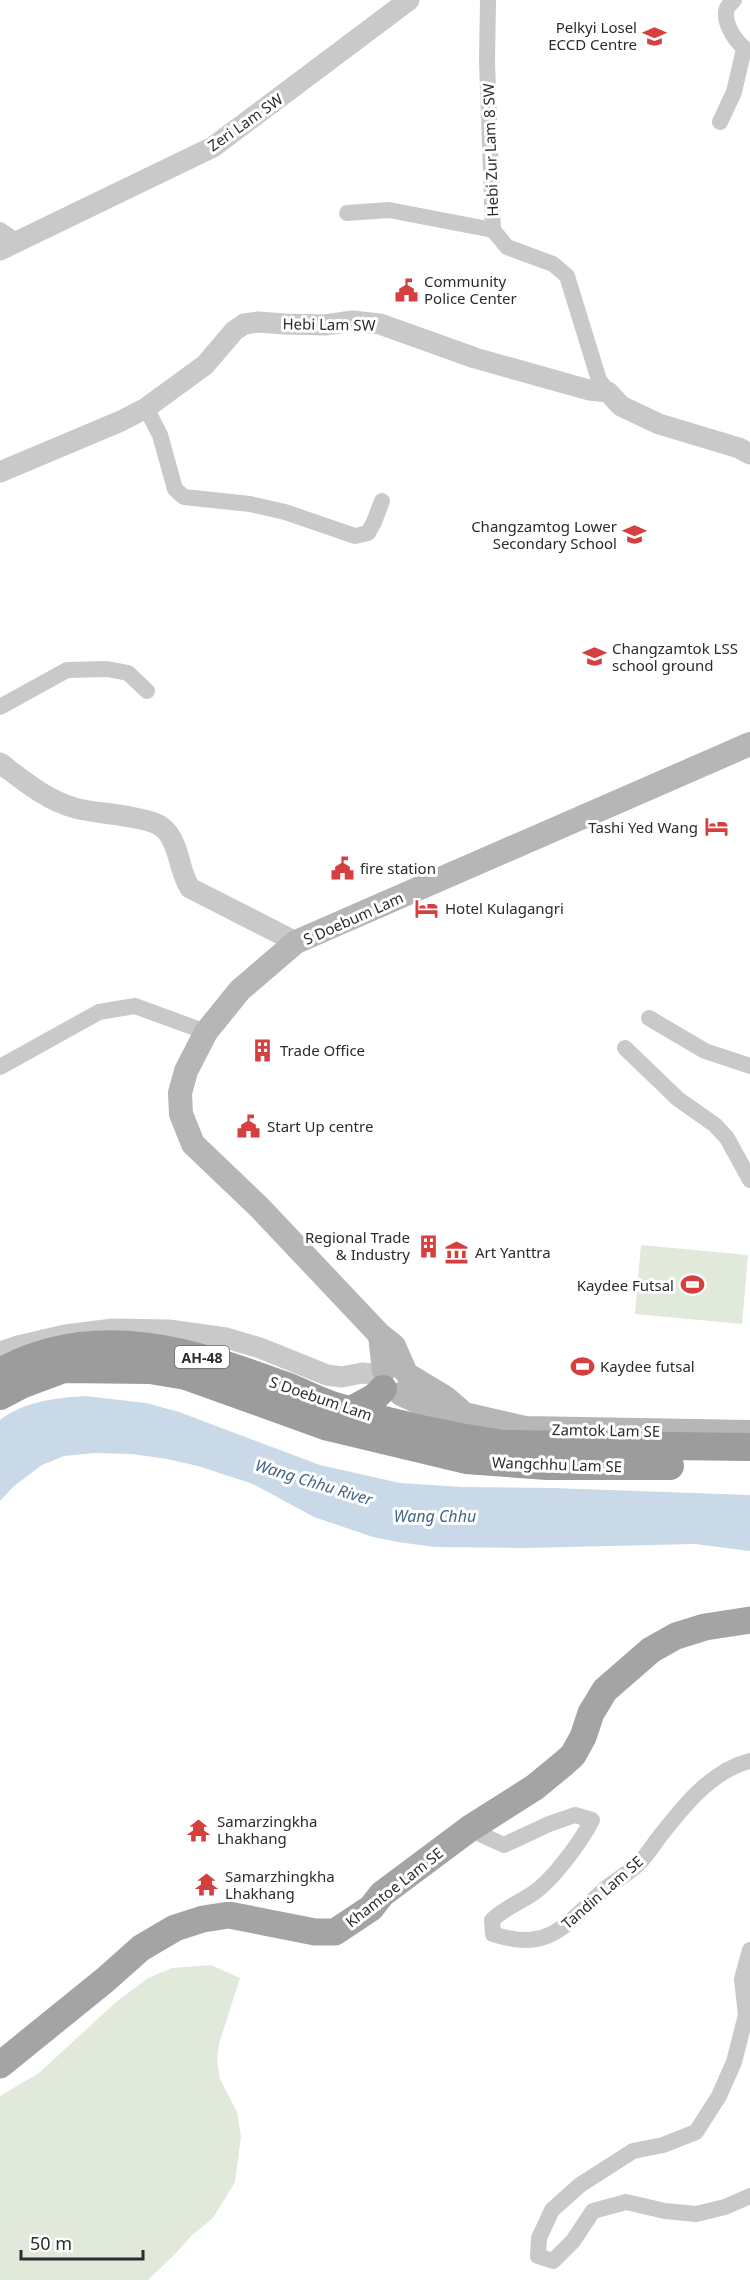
<svg xmlns="http://www.w3.org/2000/svg" width="750" height="2280" font-family="'Noto Sans',sans-serif">
<rect width="100%" height="100%" fill="#fff"/>
<g fill="#e1e9db">
<polygon points="641,1245 748,1255 742,1324 635,1314"/>
<polygon points="211,1965 240,1978 219,2044 217,2059 220,2079 237,2112 241,2137 235,2182 213,2218 191,2236 175,2254 148,2280 0,2280 0,2096 39,2073 115,2003 148,1978 172,1968"/>
</g>
<path fill="#c9d9e7" d="M85,1396l61,7 33,9 141,53 80,18 62,4 91,1 197,7v56l-55,-7 -171,4 -90,-1 -36,-5 -25,-5 -59,-20 -61,-33 -55,-18 -31,-7 -35,-5 -38,-1 -30,3 -22,9 -28,21 -14,15v-81c25,-19 55,-22 85,-24z"/>
<g fill="none" stroke-linecap="round" stroke-linejoin="round">
<g stroke="#c9c9c9" stroke-width="16">
<polyline points="488,0 487,61 493,230 507,247 553,264 567,276 599,380 608,392"/>
<path d="M734,0c-2,2 -6,6 -7,8 -5,14 10,38 23,43"/>
<polyline points="720,122 734,92 744,49"/>
<polyline points="347,213 389,210 493,230"/>
<polyline points="0,230 19,243"/>
<polyline points="146,408 160,435 175,489 184,497 250,504 285,512 355,536 368,533 374,522 382,501"/>
<polyline points="0,707 67,670 107,669 128,673 147,691"/>
<polyline points="649,1018 705,1051 750,1066"/>
<polyline points="625,1048 678,1099 715,1125 727,1138 750,1180"/>
<polyline points="0,1067 99,1012 135,1006 206,1032"/>
<path d="M469,1829l35,16 45,-21 26,-9 17,5c-11,22 -40,61 -60,74 -15,10 -26,13 -40,26l1,14c56,19 73,-10 111,-44 11,-10 26,-17 36,-28 7,-7 12,-15 17,-22 24,-31 54,-70 93,-79"/>
<polyline points="750,1950 742,1979 746,2015 734,2062 719,2096 696,2132 663,2145 633,2151 580,2185 552,2210 539,2238 538,2256 553,2261 573,2241 593,2211 626,2202 665,2211 696,2214 725,2207 750,2196"/>
</g>
<g stroke="#c9c9c9" stroke-width="21">
<polyline points="0,250 213,147 409,0"/>
<polyline points="0,472 121,421 146,408 205,365 234,331 244,324 258,322 285,324 325,325 352,321 380,324 475,358 589,390 608,392 621,406 659,424 739,448 750,454"/>
<path d="M0,763c24,18 46,37 75,45 18,5 37,5 55,9 14,3 29,4 38,16 12,16 11,38 22,55l106,54"/>
<polyline points="0,1352 18,1346 65,1335 113,1329 169,1330 226,1338 260,1348 327,1375 342,1377 362,1373 382,1375"/>
</g>
<g stroke="#b6b6b6" stroke-width="24">
<polyline points="380,1335 384,1371"/>
<polyline points="405,1371 394,1346 380,1335 259,1207 193,1144 181,1114 180,1093 186,1071 206,1032 240,990 296,942 750,744"/>
<polyline points="408,1375 446,1398 460,1410"/>
<polyline points="401,1394 440,1412 464,1414 525,1428 750,1432"/>
</g>
<polyline stroke="#a4a4a4" stroke-width="27" points="0,2065 105,1980 141,1948 175,1928 203,1919 229,1915 315,1932 335,1932 371,1908 382,1894 469,1829 535,1787 563,1764 573,1755 583,1737 591,1713 605,1690 651,1650 676,1636 705,1627 750,1620"/>
<g stroke="#9c9c9c" stroke-width="28">
<path d="M0,1372c96,-53 194,-20 289,15 15,6 30,14 46,19 55,17 112,30 169,38l246,3"/>
<polyline points="0,1396 21,1385 64,1369 150,1370 186,1376 328,1427 466,1460 547,1466 670,1466"/>
<polyline points="351,1410 375,1397 383,1389"/>
</g>
</g>
<defs>
<symbol id="school-bare" viewBox="-9 -9 18 18"><path d="M0-5L7-2L0 1L-7-2ZM-4 1L0 2.5L4 1V4Q0 6-4 4Z" fill="#d53f3d" stroke="#fff" stroke-width="2.5" paint-order="stroke"/></symbol>
<symbol id="civic-bare" viewBox="-9 -9 18 18"><path d="M-.6-6.5H3V-4.5H.6V-3L4-1V1h2V6H-6V1h2V-1L-.6-3ZM-1.2 2.5V6h2.4V2.5Z" fill="#d53f3d" stroke="#fff" stroke-width="2.5" paint-order="stroke"/></symbol>
<symbol id="hotel-bare" viewBox="-9 -9 18 18"><path d="M-6-4.5h1.5V1H6V5H4.5V3h-9V5H-6ZM-4 0a1.8 1.8 0 1 1 3.6 0ZM.5 0V-2.5h3Q6-2.5 6 0Z" fill="#d53f3d" stroke="#fff" stroke-width="2.5" paint-order="stroke"/></symbol>
<symbol id="building-bare" viewBox="-9 -9 18 18"><path d="M-4-6H4V6H1V3H-1V6H-4ZM-2.5-4.3h1.7v1.8h-1.7ZM.8-4.3h1.7v1.8H.8ZM-2.5-1h1.7V.8h-1.7ZM.8-1h1.7V.8H.8Z" fill="#d53f3d" stroke="#fff" stroke-width="2.5" paint-order="stroke"/></symbol>
<symbol id="museum-bare" viewBox="-9 -9 18 18"><path d="M0-6L6-3V-2H-6V-3ZM-5-1h2V3h-2ZM-1-1h2V3h-2ZM3-1h2V3H3ZM-6 4H6V6H-6Z" fill="#d53f3d" stroke="#fff" stroke-width="2.5" paint-order="stroke"/></symbol>
<symbol id="stadium-bare" viewBox="-9 -9 18 18"><path d="M0-5a6.5 5 0 1 0 0 10a6.5 5 0 1 0 0-10ZM-3.5-1.8h7v3.6h-7Z" fill="#d53f3d" stroke="#fff" stroke-width="2.5" paint-order="stroke"/></symbol>
<symbol id="temple-bare" viewBox="-9 -9 18 18"><path d="M0-6L5-2H3V0L6.5 2.5H4V6H1.5V3h-3V6H-4V2.5H-6.5L-3 0V-2H-5Z" fill="#d53f3d" stroke="#fff" stroke-width="2.5" paint-order="stroke"/></symbol>
</defs>
<g fill-rule="evenodd">
<use href="#school-bare" x="638" y="20" width="33" height="33"/>
<use href="#civic-bare" x="390" y="274" width="33" height="33"/>
<use href="#school-bare" x="618" y="518" width="33" height="33"/>
<use href="#school-bare" x="578" y="640" width="33" height="33"/>
<use href="#hotel-bare" x="700" y="810" width="33" height="33"/>
<use href="#civic-bare" x="326" y="852" width="33" height="33"/>
<use href="#hotel-bare" x="410" y="892" width="33" height="33"/>
<use href="#building-bare" x="246" y="1034" width="33" height="33"/>
<use href="#civic-bare" x="232" y="1110" width="33" height="33"/>
<use href="#building-bare" x="412" y="1230" width="33" height="33"/>
<use href="#museum-bare" x="440" y="1236" width="33" height="33"/>
<use href="#stadium-bare" x="676" y="1268" width="33" height="33"/>
<use href="#stadium-bare" x="566" y="1350" width="33" height="33"/>
<use href="#temple-bare" x="182" y="1814" width="33" height="33"/>
<use href="#temple-bare" x="190" y="1868" width="33" height="33"/>
</g>
<g text-anchor="middle" dominant-baseline="central" stroke-width="6" stroke-linejoin="round" paint-order="stroke">
<rect fill="#fff" stroke="#6b6b6b" stroke-width="1.5" x="175" y="1346" width="54" height="22" rx="4.5"/>
<g font-size="14" font-weight="bold" fill="#2c2c2c">
<text x="202" y="1357">AH-48</text>
</g>
<g font-size="15" fill="#2c2c2c" stroke="#fff" text-anchor="start">
<text x="637" y="27" text-anchor="end">Pelkyi Losel<tspan x="637" dy="17">ECCD Centre</tspan></text>
<text x="424" y="281">Community<tspan x="424" dy="17">Police Center</tspan></text>
<text x="617" y="526" text-anchor="end">Changzamtog Lower<tspan x="617" dy="17">Secondary School</tspan></text>
<text x="612" y="648">Changzamtok LSS<tspan x="612" dy="17">school ground</tspan></text>
<text x="698" y="827" text-anchor="end">Tashi Yed Wang</text>
<text x="360" y="868">fire station</text>
<text x="445" y="908">Hotel Kulagangri</text>
<text x="280" y="1050">Trade Office</text>
<text x="267" y="1126">Start Up centre</text>
<text x="410" y="1237" text-anchor="end">Regional Trade<tspan x="410" dy="17">&amp; Industry</tspan></text>
<text x="475" y="1252">Art Yanttra</text>
<text x="674" y="1285" text-anchor="end">Kaydee Futsal</text>
<text x="600" y="1366">Kaydee futsal</text>
<text x="217" y="1821">Samarzingkha<tspan x="217" dy="17">Lhakhang</tspan></text>
<text x="225" y="1876">Samarzhingkha<tspan x="225" dy="17">Lhakhang</tspan></text>
</g>
<g font-size="15" fill="#2c2c2c" stroke="#fff">
<text transform="translate(245 122) rotate(-35)">Zeri Lam SW</text>
<text transform="translate(490 150) rotate(-92)">Hebi Zur Lam 8 SW</text>
<text transform="translate(329 324) rotate(1)">Hebi Lam SW</text>
<text transform="translate(353 918) rotate(-24)">S Doebum Lam</text>
<text transform="translate(321 1398) rotate(19)">S Doebum Lam</text>
<text transform="translate(606 1430) rotate(1)">Zamtok Lam SE</text>
<text transform="translate(557 1464) rotate(2)">Wangchhu Lam SE</text>
<text transform="translate(394 1887) rotate(-38)">Khamtoe Lam SE</text>
<text transform="translate(602 1892) rotate(-41)">Tandin Lam SE</text>
</g>
<g font-size="16" font-style="italic" fill="#426687" stroke="#fff">
<text transform="translate(314 1482) rotate(17)">Wang Chhu River</text>
<text x="435" y="1516">Wang Chhu</text>
</g>
</g>
<path d="M21 2250v9h122v-9" fill="none" stroke="#2c2c2c" stroke-width="3"/>
<text x="30" y="2250" font-size="18" fill="#2c2c2c" stroke="#ffffff" stroke-width="4.5" paint-order="stroke">50 m</text>
</svg>
